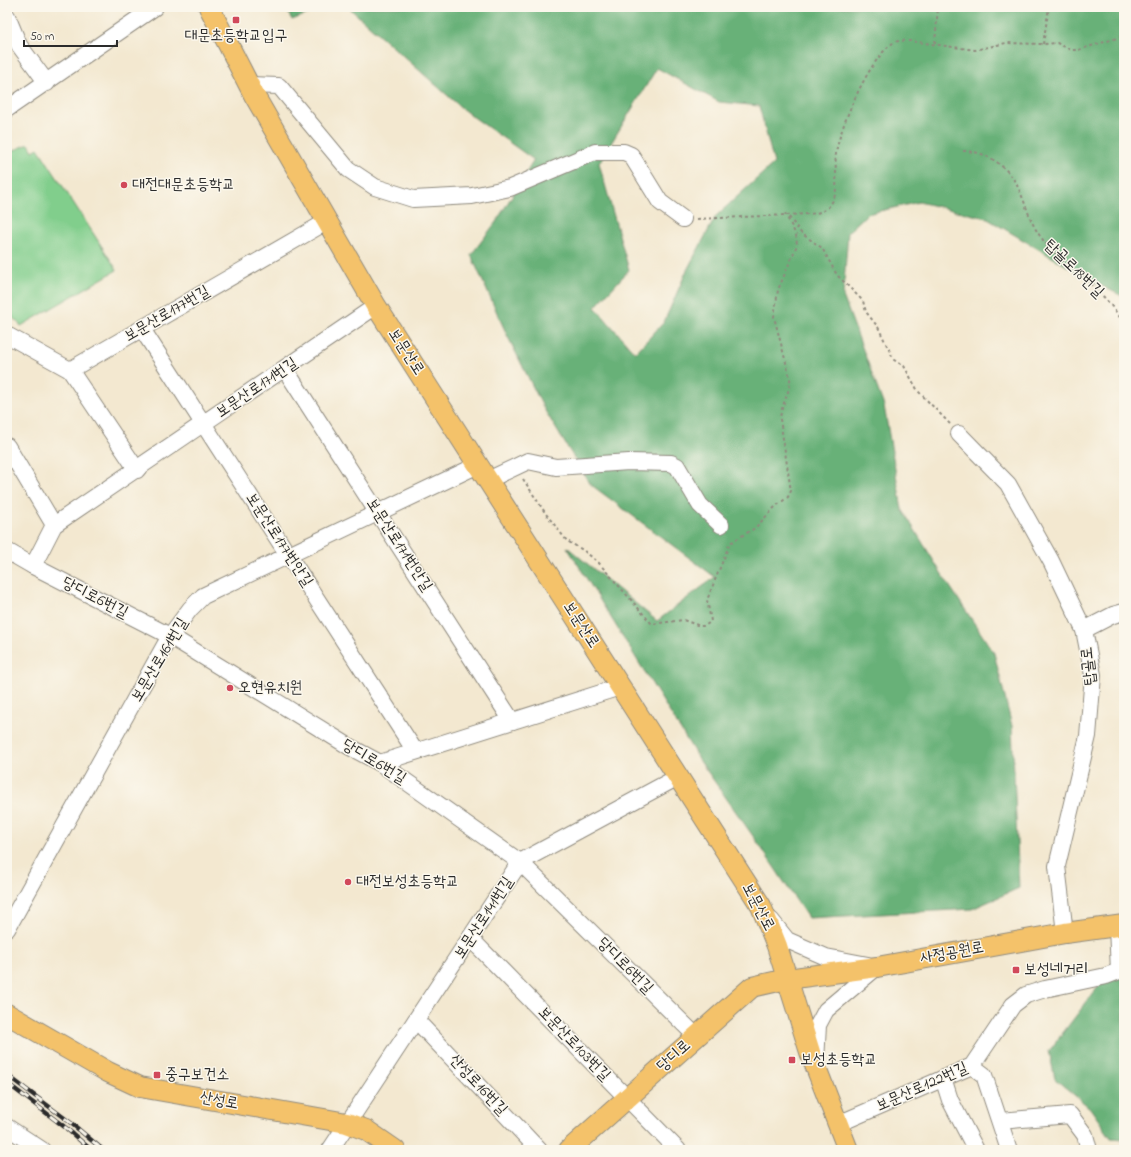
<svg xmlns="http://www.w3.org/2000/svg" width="1131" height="1157" font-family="'Indie Flower','Poor Story',sans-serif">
<rect width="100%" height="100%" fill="#fbf7ec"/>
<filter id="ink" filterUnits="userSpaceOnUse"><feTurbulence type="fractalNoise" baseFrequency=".025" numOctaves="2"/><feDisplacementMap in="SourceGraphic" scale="8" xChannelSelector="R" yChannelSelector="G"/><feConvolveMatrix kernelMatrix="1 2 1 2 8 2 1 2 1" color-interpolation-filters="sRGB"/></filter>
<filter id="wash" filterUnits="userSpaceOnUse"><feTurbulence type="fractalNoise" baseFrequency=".012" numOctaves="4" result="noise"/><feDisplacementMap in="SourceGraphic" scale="16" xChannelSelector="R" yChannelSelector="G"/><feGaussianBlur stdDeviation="0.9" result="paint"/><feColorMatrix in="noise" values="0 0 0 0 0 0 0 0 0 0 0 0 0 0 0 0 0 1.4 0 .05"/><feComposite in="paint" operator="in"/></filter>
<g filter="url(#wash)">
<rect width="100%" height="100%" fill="#f3e8d0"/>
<polygon fill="#81ce8c" stroke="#567c5c" points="29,144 33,151 38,148 117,270 21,326 7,312 7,153"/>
<g fill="#68b178" stroke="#4a6e52" fill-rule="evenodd">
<polygon points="285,7 326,7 292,20"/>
<path d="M348,7h776v290l-32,-16 -106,-63 -67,-16 -52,12 -19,18 -5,64 41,110 18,103 41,67 51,77 18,73 7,162 -47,21 -164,9 -48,-72 -60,-85 -133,-214 90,74 58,-44 -125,-93 -46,-75 -37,-74 -36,-80 25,-33 38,-62 -69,-49zM657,68l62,34 40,4 15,57 -58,53 -29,54 -23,52 -29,31 -40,-46 34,-37 -30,-107z"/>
<polygon points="1124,970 1124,1139 1111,1138 1090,1108 1055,1079 1049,1051 1098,987"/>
</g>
</g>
<g filter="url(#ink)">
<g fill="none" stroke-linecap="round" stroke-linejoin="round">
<defs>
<g id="minor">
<polyline points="7,16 19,45 47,83"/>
<polyline points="248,85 279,86 348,169 375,187 413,199 472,196 510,188 595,152 624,152 631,155 660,202 683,219"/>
<polyline points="7,109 155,7"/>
<polyline points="142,329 415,751"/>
<polyline points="7,335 70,370 137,470"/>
<polyline points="285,369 512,721"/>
<polyline points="70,370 326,222"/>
<polyline points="959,434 1008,484 1051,561 1084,630 1093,675 1088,736 1057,866 1065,933"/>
<polyline points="7,446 54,525"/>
<polyline points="488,480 528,461 556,467 629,462 671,463 677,466 700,505 721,525"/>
<polyline points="7,551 33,566 170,636 350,747 380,763 520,862 696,1036"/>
<polyline points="33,566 54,525 376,306"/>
<polyline points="1084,630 1113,615 1124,612"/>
<polyline points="380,763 620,687"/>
<polyline points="771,920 787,940 826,957 868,965"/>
<polyline points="7,929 170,636 190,609 203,596 478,465"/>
<polyline points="470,938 678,1150"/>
<polyline points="416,1020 539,1150"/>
<polyline points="816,1062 818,1025 826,1010 877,967"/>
<polyline points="972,1066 984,1075 1009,1150"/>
<polyline points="943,1078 950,1100 976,1150"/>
<polyline points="1000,1121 1070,1115 1085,1135 1089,1150"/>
<polyline points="838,1124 972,1066 1013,1005 1026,995 1045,989 1106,976 1119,971 1117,927"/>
<polyline points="7,1127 42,1150"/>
<polyline points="330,1150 520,862 678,777"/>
</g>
<g id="major">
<polyline points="209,7 254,95 376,306 761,906 777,946 810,1052 848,1150"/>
<polyline points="7,1014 108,1072 140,1087 347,1123 366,1130 395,1150"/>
<polyline points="569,1150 752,987 787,979 877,967 1065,933 1124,925"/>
</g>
</defs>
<use href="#minor" stroke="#8f8a7e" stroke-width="18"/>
<use href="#major" stroke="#8f8a7e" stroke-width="22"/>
<g stroke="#8f8a7e" stroke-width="2" stroke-dasharray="3 3" stroke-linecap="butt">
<polyline points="311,10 316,7"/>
<polyline points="935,43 938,7"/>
<polyline points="1043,44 1049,7"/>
<path d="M963,151c17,0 31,7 43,19 17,17 20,45 32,63 15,23 40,38 59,57 10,10 20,22 27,34"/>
<polyline points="789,217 801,233 822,248 837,275 863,301 866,312 878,327 894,360 904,366 918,391 950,424"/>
<path d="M697,219l112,-5c10,-1 18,-3 23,-12 8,-13 2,-34 4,-49 4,-27 33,-94 57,-110 5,-3 11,-2 17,-2l65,9 31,-7 37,1 14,-1 14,7h7l46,-14"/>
<path d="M523,479l23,35 21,27 16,9 15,12 54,62 31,-4 17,6h5l6,-5 -4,-21 23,-57 25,-15 21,-22 12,-9 3,-6 -11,-72c1,-15 11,-27 10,-41l-16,-61 4,-27 19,-45 -1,-10 -11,-22"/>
</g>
<use href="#minor" stroke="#fff" stroke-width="16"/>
<use href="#major" stroke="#f4c26a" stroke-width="20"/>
<defs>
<g id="rail">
<polyline points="7,1075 71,1123 103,1150"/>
<polyline points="7,1083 66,1128 91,1150"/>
</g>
</defs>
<use href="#rail" stroke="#2b2b2b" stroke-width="4.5"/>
<use href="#rail" stroke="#fbf7ec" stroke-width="3" stroke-dasharray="9" stroke-linecap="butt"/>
</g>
</g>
<g fill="#d1495b" stroke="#fbf7ec" stroke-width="1.5">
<rect x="232" y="16" width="8" height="8" rx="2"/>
<circle cx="124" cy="185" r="4"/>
<circle cx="230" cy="688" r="4"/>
<circle cx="348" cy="882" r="4"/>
<rect x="1012" y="966" width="8" height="8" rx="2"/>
<rect x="788" y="1056" width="8" height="8" rx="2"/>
<rect x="153" y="1071" width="8" height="8" rx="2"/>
</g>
<g text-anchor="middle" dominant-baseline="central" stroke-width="3" stroke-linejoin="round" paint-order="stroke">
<g font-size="16" fill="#2b2b2b" stroke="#fbf7ec" text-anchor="start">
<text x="236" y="36" text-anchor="middle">대문초등학교입구</text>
<text x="132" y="185">대전대문초등학교</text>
<text x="238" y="688">오현유치원</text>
<text x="356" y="882">대전보성초등학교</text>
<text x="1024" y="970">보성네거리</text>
<text x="800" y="1060">보성초등학교</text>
<text x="165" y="1075">중구보건소</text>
</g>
<g font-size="16" fill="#2b2b2b" stroke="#fbf7ec">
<text transform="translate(1074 269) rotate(44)">탑골로18번길</text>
<text transform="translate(167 314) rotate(-30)">보문산로177번길</text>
<text transform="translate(406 352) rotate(57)">보문산로</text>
<text transform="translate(257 388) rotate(-34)">보문산로171번길</text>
<text transform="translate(279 540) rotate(57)">보문산로177번안길</text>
<text transform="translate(399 545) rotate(57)">보문산로171번안길</text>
<text transform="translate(95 598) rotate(27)">당디로6번길</text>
<text transform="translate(581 625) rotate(57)">보문산로</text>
<text transform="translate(160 660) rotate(-59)">보문산로161번길</text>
<text transform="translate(1089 666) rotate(-96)">탑골로</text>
<text transform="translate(374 762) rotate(31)">당디로6번길</text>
<text transform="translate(758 907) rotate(62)">보문산로</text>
<text transform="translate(484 918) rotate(-57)">보문산로141번길</text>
<text transform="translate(952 953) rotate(-10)">사정공원로</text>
<text transform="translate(625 966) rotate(45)">당디로6번길</text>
<text transform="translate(574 1044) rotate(46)">보문산로103번길</text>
<text transform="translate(674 1056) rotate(-42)">당디로</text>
<text transform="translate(478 1085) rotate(47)">산성로16번길</text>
<text transform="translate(922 1087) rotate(-24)">보문산로122번길</text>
<text transform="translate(219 1101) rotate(10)">산성로</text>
</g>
</g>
<rect width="1131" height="1157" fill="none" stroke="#fbf7ec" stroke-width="24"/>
<path d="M24 40v6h93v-6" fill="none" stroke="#2b2b2b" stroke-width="2"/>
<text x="30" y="40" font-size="12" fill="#2b2b2b" stroke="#fbf7ec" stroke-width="3" paint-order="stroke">50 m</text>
</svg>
